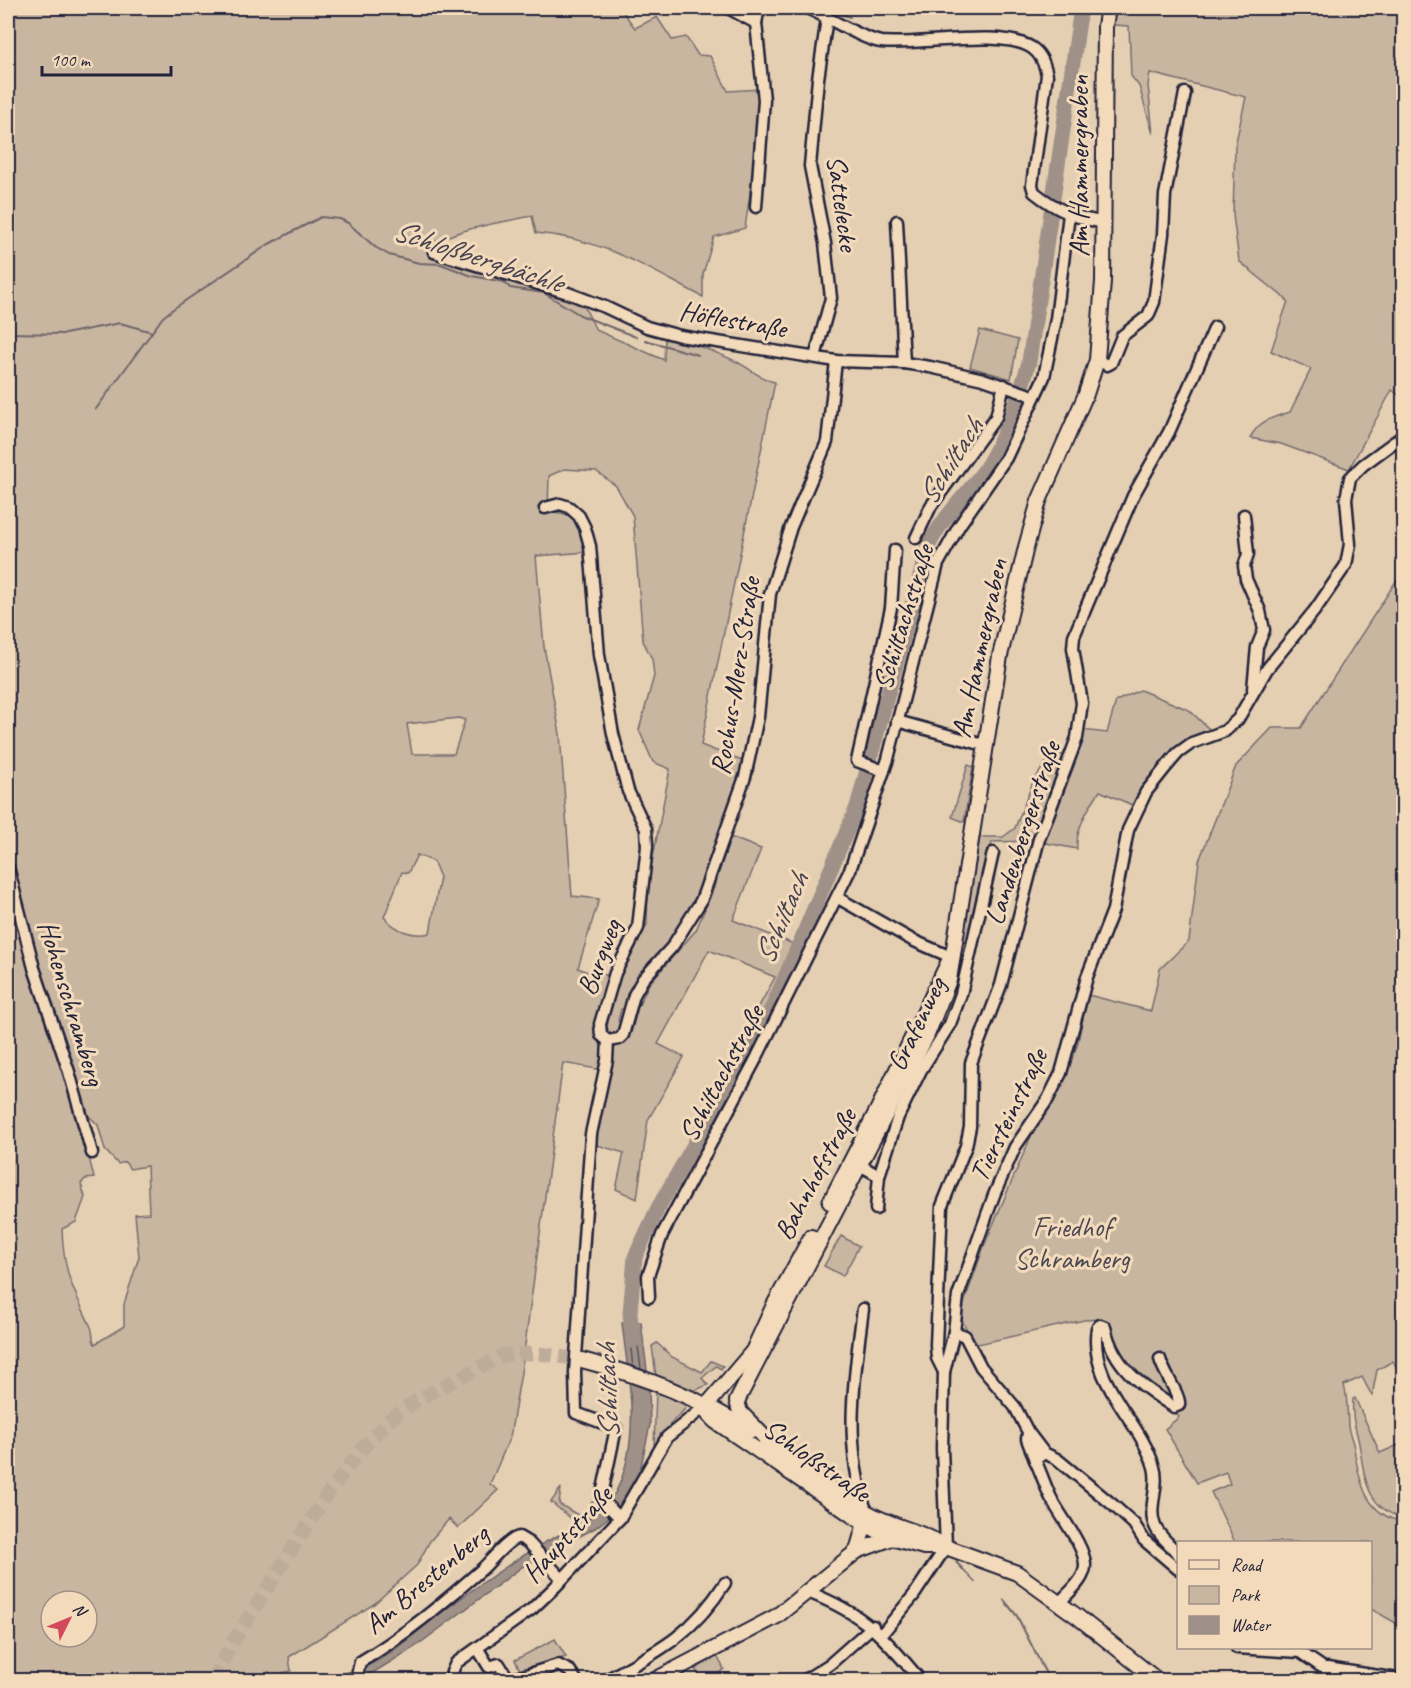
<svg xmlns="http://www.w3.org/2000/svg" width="1411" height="1688" font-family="Caveat,sans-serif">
<rect width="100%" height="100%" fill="#e5cfb2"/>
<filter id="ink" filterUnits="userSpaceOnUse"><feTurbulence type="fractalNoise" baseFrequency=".0167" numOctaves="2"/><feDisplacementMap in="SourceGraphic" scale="12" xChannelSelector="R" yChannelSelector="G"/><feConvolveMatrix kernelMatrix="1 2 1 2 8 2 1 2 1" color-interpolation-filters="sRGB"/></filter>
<g filter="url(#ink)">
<g fill="#c8b6a1" stroke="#756c6e" stroke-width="1.5" fill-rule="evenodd">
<path d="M8,8h612l15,20 22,-11 15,23 14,-3 12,18 12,1 18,35 33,-2 -5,63 -11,76 -31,9 -11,37v23c-58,-30 -99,-58 -167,-64l-4,-17c-35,7 -73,12 -105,30l3,10 152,46 14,28 68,30 1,-24c26,7 48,14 72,26 14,7 23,17 38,20l-74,363 46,18 -57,153 -35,46 -12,9 -16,39 -6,-1 -3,12 5,4 -8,8 -6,-1 -2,-5 10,-51 10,-26 20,-25 1,-42 22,-114 -17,-7 -14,-32 15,-54 -2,-17 -9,-18 -10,-125 -17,-30 -20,-15 -32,-2 -15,7 -1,36c32,0 33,13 39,40l-51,4 8,91 16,87 12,162 27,3 -21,69 14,6 17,1c-5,32 -2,63 -7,95l-39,-7 -41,304 -12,70 -20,47 8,6 -40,38 -9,-9 -19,22 -13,24 -43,39 -85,53 2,14 -18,4 -4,-3 2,8h-263zM458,718l7,2 -11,34h-42l-5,-30zM417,855l16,6 7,16 -10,56c-17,4 -34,-2 -46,-16l18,-45 6,1zM89,1116l9,9 7,25 13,14 7,-2 5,7 17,-3 2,47 -14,1 4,43 -15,47v22l-29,18c-4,-6 -1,-11 -4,-17 -19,-41 -27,-51 -29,-98l14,-7 9,-25 -4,-13 4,-5 9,-1 -15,-61zM51,1601h36v36h-36z"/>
<path d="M1116,8h287v390l-11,-8 -43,79 -68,-25 -31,-6c9,-18 22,-20 40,-26l21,-43 -40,-18 17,-50 -49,-40 -6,-46 2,-69 11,-49 -96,-24 -2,12 5,49 -14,-48 -8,-10 -2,-50 -16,-1z"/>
<polygon points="980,330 1018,340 1011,379 970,367"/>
<path d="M1403,577v804l-10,-20 -16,9 -5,26 -10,-19 -18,8c4,14 3,27 4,41 1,8 5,15 6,22 5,34 12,67 49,74v105l-32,-18 -1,-67h-135l-24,-50 19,-8 -4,-12 -29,11 -32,-54 14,-12 -10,-15 -37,-32 -22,-32 1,-12 -3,-5 -5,-2 -19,1 -110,25 -14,-30 24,-69 48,-112 20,-31 25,-57 11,-51 63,16 9,-42 29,-28 10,-80 37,-95 36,-38h29l95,-147z"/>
<path d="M1140,690l49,20 21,20 -38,25 -40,50 -32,-14c-11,15 -25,39 -23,58l-41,-8 -44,1 -26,125 -8,-1 22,-129h23l12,-9 18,-46 19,-29 19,3 11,-26 25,3 9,-32z"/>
<polygon points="968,765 973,767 964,822 952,817"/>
<polygon points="730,837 761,849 733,920 796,945 769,1005 745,1046 742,1044 743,1036 775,977 709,950 658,1044 684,1057 648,1120 637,1199 616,1189 624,1153 594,1144 615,1046 631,1033 638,1007 649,984 696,930 716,883"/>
<polygon points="841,1236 859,1246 843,1276 824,1266"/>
<polygon points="657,1343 672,1357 702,1372 711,1361 723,1366 721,1369 716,1366 702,1378 708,1385 691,1392 656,1376 652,1346"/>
<polygon points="656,1390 682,1400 686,1408 671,1423 654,1448"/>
<path d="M1355,1398l25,55 23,-10v75c-35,-9 -38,-37 -43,-69 -3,-19 -9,-29 -7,-50z"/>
<polygon points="561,1488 559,1504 583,1518 589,1514 588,1510 592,1501 603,1507 578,1524 551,1502"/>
<polygon points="555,1639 566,1657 520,1670 515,1660"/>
<polygon points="717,1656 724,1669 710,1680 702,1680 695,1669"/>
</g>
<path fill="#a09188" stroke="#6e6569" stroke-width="1.5" d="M641,1322l8,65 1,38 -11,50 -21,35 -23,18 -73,39 -107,80 -49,30 -18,3h-74c30,-5 68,-1 95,-15 28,-14 52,-37 77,-56 29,-21 60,-43 91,-62 27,-17 69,-29 82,-62 22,-52 9,-108 3,-162z"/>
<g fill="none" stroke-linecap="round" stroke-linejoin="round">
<polyline stroke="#544e5a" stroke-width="1.5" points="633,1367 629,1332 633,1329 636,1331 641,1369"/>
<g stroke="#6e6569" stroke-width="2">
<polyline points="829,10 850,17"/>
<polyline points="8,333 65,334 120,323 152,332"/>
<polyline points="645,340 698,355"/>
<polyline points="96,409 163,317 173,309 269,244 321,217 340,219 348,223 375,247 389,255 419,263 441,264 472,276 504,282 510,288 544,293 580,315 636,337"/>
<polyline points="956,1562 975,1582"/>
<polyline points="1004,1600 1017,1616 1049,1680"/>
</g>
<path stroke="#a09188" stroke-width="15" d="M633,1341l-3,-28 5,-56 23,-49 115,-202 84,-199 71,-260c14,-30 38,-51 57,-78 19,-30 35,-73 44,-107l52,-354"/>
<polyline stroke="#beac9a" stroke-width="14" stroke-dasharray="14 7" stroke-linecap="butt" points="212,1680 233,1642 326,1496 361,1450 389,1420 417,1400 503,1355 537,1353 582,1360"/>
<defs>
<g id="minor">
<polyline points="728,8 756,23"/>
<path d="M807,8c20,8 54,31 74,34 38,4 121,-14 151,6 9,6 13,17 15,27l-15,110 2,7c21,17 42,27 68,30"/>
<polyline points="756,207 764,100 756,23 759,8"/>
<polyline points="897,221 904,363"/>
<polyline points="434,252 568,293 605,307 647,327 680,336 836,361 904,363 930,367 983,379 1033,396"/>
<polyline points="815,357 831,298 825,243 810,166 818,79 827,18"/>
<polyline points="1097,360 1107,365 1111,363 1122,336 1148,316 1154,302 1163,234 1165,195 1185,93"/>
<polyline points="545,508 560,504 569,507 579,516 585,528 590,546 599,655 613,734 628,791 646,829 647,846 638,928 615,973 600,1024 601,1035 608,1041"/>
<polyline points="1244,515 1248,554 1244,566 1246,579 1260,611 1264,630 1257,647 1253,689"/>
<polyline points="916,538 931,506 996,417 1004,385"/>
<polyline points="897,721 984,745"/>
<polyline points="884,771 857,761 891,608 895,550"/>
<polyline points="8,867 34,968 69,1072 92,1153"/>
<polyline points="838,898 912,940 951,957"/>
<polyline points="608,1041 619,1039 623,1035 634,995 643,979 672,947 701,901 745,777 758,717 770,594 791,527 827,442 836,361"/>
<polyline points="608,1041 607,1060 591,1134 575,1372 576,1413 616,1428 601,1499 620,1518"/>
<polyline points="853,1161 879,1176 876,1209"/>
<polyline points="879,1176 898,1117 921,1070 950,1024 961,994 993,853"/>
<polyline points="649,1297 648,1276 662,1235 756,1059 850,870 888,759 938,564 959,526 1006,458 1044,377 1056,319 1069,214"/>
<path d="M863,1309c-9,69 -20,137 4,204"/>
<polyline points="954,1332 965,1336 981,1367 1015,1407 1028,1432 1044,1453"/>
<path d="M1160,1359c3,13 21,37 19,46l-5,2c-33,-21 -61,-41 -69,-80l-5,-2 -3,3c-9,55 43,91 57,139 6,20 -7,41 1,59 4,11 17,19 23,29"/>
<polyline points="944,1372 937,1358 936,1345 942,1206 966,1146 970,1127 971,1063 1001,985 1039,839 1077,738 1082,703 1073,648 1074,636 1133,496 1169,432 1215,327"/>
<polyline points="1028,1433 1027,1439 1035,1460"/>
<path d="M808,1592c56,22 75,43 112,88"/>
<path d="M1060,1602c9,-10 26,-23 25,-38 -1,-19 -25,-48 -34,-66 -6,-12 -10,-26 -16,-38l9,-7 13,6 56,46 21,19 10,16 34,29"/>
<polyline points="881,1635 914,1595 946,1547 942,1448 944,1372 954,1332 958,1296 994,1195 1015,1147 1048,1099 1061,1073 1087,977 1113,910 1128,830 1146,792 1166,767 1178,753 1192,743 1225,731 1238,719 1267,669 1315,610 1346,565 1350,544 1346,499 1350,478 1363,465 1404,435"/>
<polyline points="1237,1648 1300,1652 1341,1680"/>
<polyline points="478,1649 489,1667 499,1664 509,1680"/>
<polyline points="1327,1668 1404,1680"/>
<path d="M356,1680l4,-18c43,-25 83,-59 121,-92 11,-10 20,-23 33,-31l5,-2 10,6 33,36"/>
<polyline points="456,1680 452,1672 456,1663 532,1609 555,1587 620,1518 667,1437 707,1405"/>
<polyline points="510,1680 558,1665 570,1671 576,1680"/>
<path d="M606,1680c53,-29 86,-45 119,-97"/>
<polyline points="805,1680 830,1664 873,1626"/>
</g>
<g id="major">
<polyline points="830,1202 879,1107 949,961"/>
<path d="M582,1360c58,15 118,38 168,71"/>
<polyline points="707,1405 709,1415 715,1421 865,1524 892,1538 924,1547 946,1547 1017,1573 1078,1617 1157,1680"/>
<polyline points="707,1405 753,1351 774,1305 811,1237"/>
<path d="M766,1441c35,23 67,53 104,73 25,14 53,17 76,33"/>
<polyline points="772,1445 740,1412 737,1401 927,1035 949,980 1000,656 1026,547 1039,501 1086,394 1097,360 1103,281 1105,26 1108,8"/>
<polyline points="857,1551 867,1516"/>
<polyline points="655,1680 777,1616 857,1551 892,1538"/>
</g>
</defs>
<use href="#minor" stroke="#22223b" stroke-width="15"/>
<use href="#major" stroke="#22223b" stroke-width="18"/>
<use href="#minor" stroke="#f2daba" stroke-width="10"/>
<use href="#major" stroke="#f2daba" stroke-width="14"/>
</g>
</g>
<g text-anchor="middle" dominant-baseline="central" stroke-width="6" stroke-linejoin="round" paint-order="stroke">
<g font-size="28" fill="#22223b" stroke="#f2daba">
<text transform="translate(1078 166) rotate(-90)">Am Hammergraben</text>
<text transform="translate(843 203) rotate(82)">Sattelecke</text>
<text transform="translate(733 319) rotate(10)">Höflestraße</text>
<text transform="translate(903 617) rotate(-73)">Schiltachstraße</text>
<text transform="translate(979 648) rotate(-78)">Am Hammergraben</text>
<text transform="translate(735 676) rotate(-81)">Rochus-Merz-Straße</text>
<text transform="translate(1022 833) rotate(-72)">Landenbergerstraße</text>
<text transform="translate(599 957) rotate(-69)">Burgweg</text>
<text transform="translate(72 1003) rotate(73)">Hohenschramberg</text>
<text transform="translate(916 1024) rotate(-64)">Grafenweg</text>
<text transform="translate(721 1073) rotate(-62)">Schiltachstraße</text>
<text transform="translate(1008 1115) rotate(-64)">Tiersteinstraße</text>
<text transform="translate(815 1174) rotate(-62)">Bahnhofstraße</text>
<text transform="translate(817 1460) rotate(35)">Schloßstraße</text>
<text transform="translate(567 1534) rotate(-48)">Hauptstraße</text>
<text transform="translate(426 1579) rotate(-40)">Am Brestenberg</text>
</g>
<g font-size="28" fill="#4c4754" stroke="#f2daba">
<text x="1072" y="1226">Friedhof<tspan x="1072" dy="32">Schramberg</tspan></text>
</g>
<g font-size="30" font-style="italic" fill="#484352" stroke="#f2daba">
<text transform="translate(478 256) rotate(18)">Schloßbergbächle</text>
<text transform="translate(950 461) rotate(-58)">Schiltach</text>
<text transform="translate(781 918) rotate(-67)">Schiltach</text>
<text transform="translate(607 1391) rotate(-92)">Schiltach</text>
</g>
</g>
<rect width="1411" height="1688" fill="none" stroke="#f2daba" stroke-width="30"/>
<rect x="15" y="15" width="1381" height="1658" fill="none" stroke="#22223b" stroke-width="2" filter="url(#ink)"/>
<rect x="1177" y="1541" width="195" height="108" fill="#f2daba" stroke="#9f9087" stroke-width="1.5"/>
<rect x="1189" y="1560" width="30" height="9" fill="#f2daba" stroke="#9f9087" stroke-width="1.5"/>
<text x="1231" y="1571" font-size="18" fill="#22223b">Road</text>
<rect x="1189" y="1586" width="30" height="18" fill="#c8b6a1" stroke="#9f9087" stroke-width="1.5"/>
<text x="1231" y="1601" font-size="18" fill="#22223b">Park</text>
<rect x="1189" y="1616" width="30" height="18" fill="#a09188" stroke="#9f9087" stroke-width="1.5"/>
<text x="1231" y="1631" font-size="18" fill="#22223b">Water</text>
<g transform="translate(69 1619) rotate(47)"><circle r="28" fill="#f2daba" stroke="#9f9087" stroke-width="1.5"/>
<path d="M0-4.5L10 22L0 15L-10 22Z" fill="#d1495b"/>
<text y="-9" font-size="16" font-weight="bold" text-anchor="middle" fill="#22223b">N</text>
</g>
<path d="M42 66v9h129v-9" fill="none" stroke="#22223b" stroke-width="3"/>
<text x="51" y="66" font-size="18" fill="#22223b" stroke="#f2daba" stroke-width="4.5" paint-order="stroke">100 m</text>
</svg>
